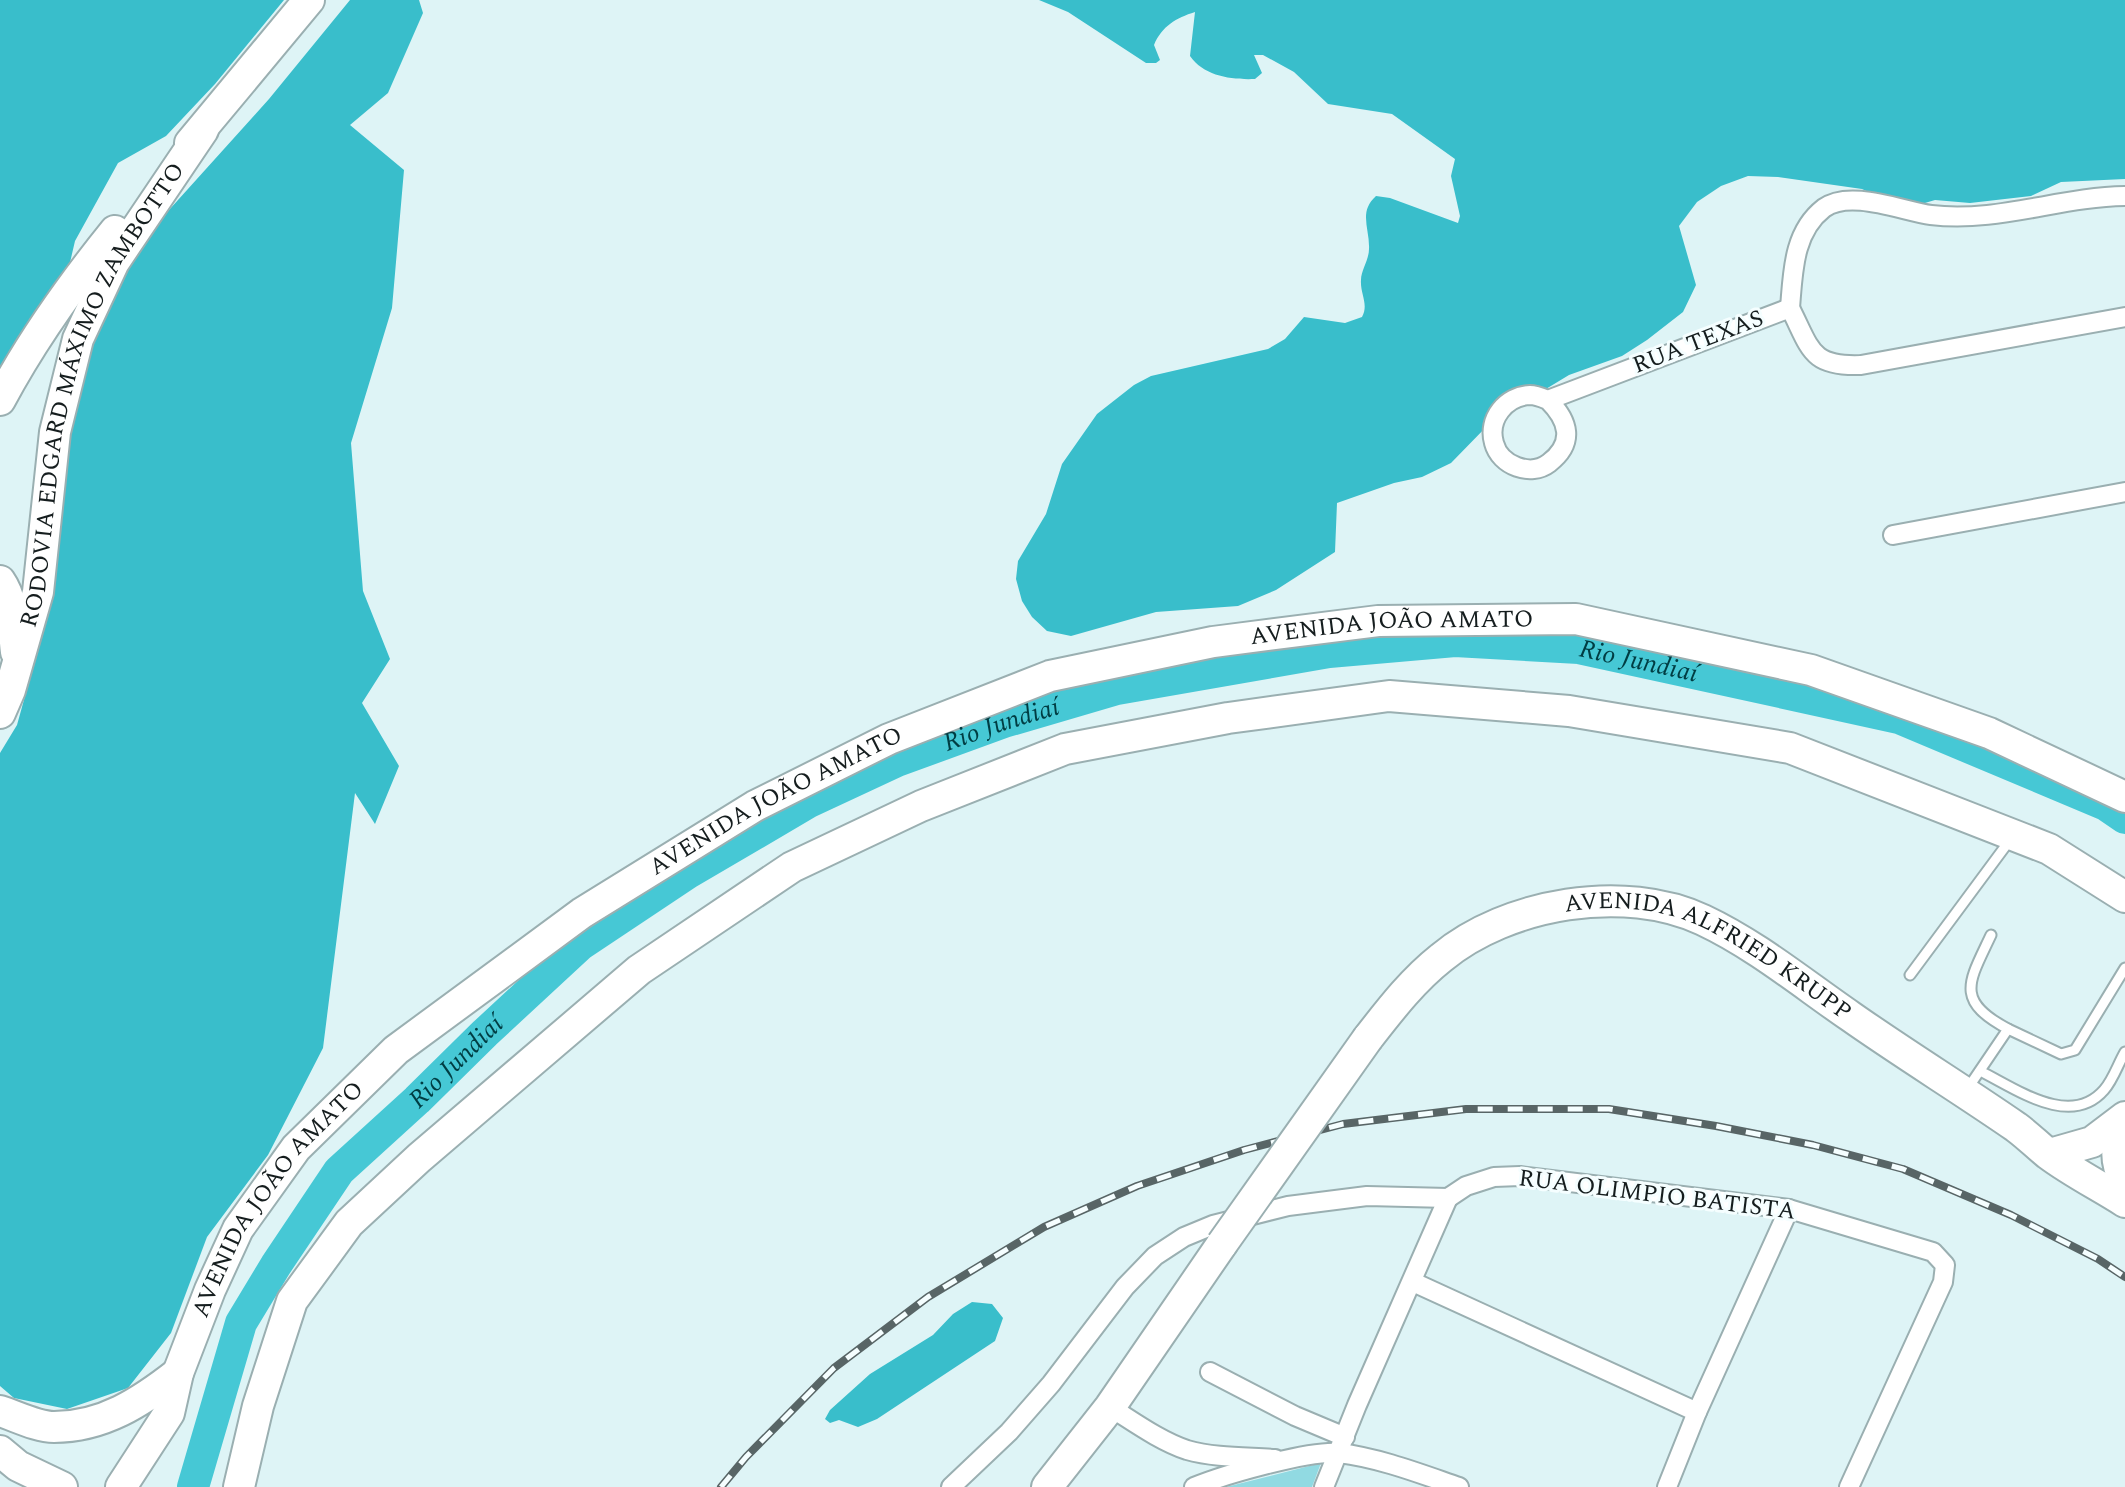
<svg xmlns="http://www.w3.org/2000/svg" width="2125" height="1487" font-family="Spectral,serif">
<rect width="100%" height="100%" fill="#def4f6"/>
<polygon fill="#91dae2" points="1321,1463 1312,1487 1226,1487"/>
<g fill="#39becb">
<polygon points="0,0 284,0 215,84 166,136 118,163 75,241 65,284 0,385"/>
<polygon points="350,0 419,0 423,13 388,93 350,125 404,170 392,308 351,443 363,591 390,659 362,703 399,766 375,824 355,793 323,1048 268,1155 207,1237 171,1333 128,1388 67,1409 14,1398 0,1386 0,753 17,725 50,606 59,537 71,412 106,296 132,251 269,99"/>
<path d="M1039,0h1086v179l-64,3 -30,14 -61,7 -35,-3 -27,8 -19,-6 -27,-13 -84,-12 -30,-1 -27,10 -24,16 -18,24 17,59 -13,27 -36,28 -25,16 -53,19 -79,48 -39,40 -29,14 -28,6 -57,20 -2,49 -59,38 -38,16 -82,6 -85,24 -24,-5 -15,-14 -10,-16 -6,-22 2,-18 28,-47 16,-50 35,-50 37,-29 17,-9 117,-27 17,-10 19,-22 41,6 17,-6c7,-13 -2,-23 -1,-37 0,-10 8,-20 8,-31 1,-20 -11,-37 7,-53l14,2 68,25 2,-7 -9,-40 4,-17 -63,-45 -64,-10 -34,-32 -31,-17h-9l8,18 -7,6c-24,1 -51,-3 -65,-23l5,-44c-19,6 -33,14 -41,33l6,15 -4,3h-10l-78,-51z"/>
<polygon points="972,1302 992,1304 1003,1318 995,1341 877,1419 858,1427 839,1420 830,1423 825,1419 830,1410 870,1374 933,1335 953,1314"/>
</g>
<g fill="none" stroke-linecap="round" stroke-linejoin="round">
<path stroke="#46c8d5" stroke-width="32" id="s1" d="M193,1487l48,-164 35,-58 63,-94 78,-71 68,-67 95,-88 108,-72 121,-71 88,-41 107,-39 113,-33 212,-37 126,-11 124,7 320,70 207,87 19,13"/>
<defs>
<g id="service">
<polyline points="1910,975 2010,840"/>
<polyline points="2008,1029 2061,1054 2075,1050 2125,968"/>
<path d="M1980,1071c35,17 90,58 124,19 9,-10 14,-26 21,-38"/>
<path d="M1968,1088l40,-59c-54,-29 -39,-47 -17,-94"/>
</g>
<g id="minor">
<path d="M1790,308c3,-36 3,-76 34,-100 26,-19 78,3 107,7 66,8 129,-18 194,-19"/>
<path d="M1790,308c21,41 20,59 71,57l264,-48"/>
<path d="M1548,400c21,21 27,43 1,63 -18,14 -49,3 -55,-20 -7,-24 12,-47 36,-48 6,0 13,3 18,5l242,-92"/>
<polyline points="1893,535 2125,492"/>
<polyline points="1413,1282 1697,1412"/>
<polyline points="1210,1372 1295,1416 1345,1437"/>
<path d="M1110,1407c24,15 50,34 77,43 28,8 60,7 88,9"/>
<polyline points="951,1487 1009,1432 1051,1384 1125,1287 1155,1256 1184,1237 1213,1225 1288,1206 1367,1196 1448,1198 1466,1186 1494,1177 1520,1176 1789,1209 1933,1252 1945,1265 1943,1282 1849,1487"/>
<path d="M1194,1487c29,-12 116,-37 145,-34 41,5 82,21 120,34"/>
<polyline points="1324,1487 1357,1405 1448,1198"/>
<polyline points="1667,1487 1697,1412 1789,1209"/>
</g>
<g id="primary">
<polyline points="190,143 309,0"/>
<path d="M0,400c32,-60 72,-116 115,-169"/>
<path d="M0,581c14,20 13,47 16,71"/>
<path id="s2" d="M0,713l10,-23 28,-98 17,-160 23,-93 36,-77 89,-132"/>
<path id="s3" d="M1368,1038c22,-28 44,-57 73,-80 66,-55 184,-75 262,-38 53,25 99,63 147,96 54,38 111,73 166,111 11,8 21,18 32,27 24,18 52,32 77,48"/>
<path d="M2125,1118c-7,27 -13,38 0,64"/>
<polyline points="2050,1154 2092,1142 2125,1117"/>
<path d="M0,1411c16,5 37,16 54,16 49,0 87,-25 124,-54"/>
<polyline points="0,1451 18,1466 62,1487"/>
<path id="s4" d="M121,1487l48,-74 9,-40 32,-83 28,-61 58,-81 100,-98 186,-137 173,-107 134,-67 161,-63 163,-34 165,-21 198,-2 235,51 178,63 136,64"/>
<polyline points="239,1487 258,1406 292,1301 349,1223 419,1158 639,970 792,867 921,806 1065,749 1228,718 1389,696 1569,711 1790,748 2049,849 2125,897"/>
<polyline points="1047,1487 1110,1407 1222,1244"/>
</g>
</defs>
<use href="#service" stroke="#9aafb1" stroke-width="13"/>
<use href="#minor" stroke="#9aafb1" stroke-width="22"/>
<use href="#primary" stroke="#9aafb1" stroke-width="34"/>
<use href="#service" stroke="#fff" stroke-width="9"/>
<use href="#minor" stroke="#fff" stroke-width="18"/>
<use href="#primary" stroke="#fff" stroke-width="30"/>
<defs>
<polyline id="rail" points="721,1487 746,1457 834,1368 928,1297 1044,1227 1137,1186 1244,1150 1343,1124 1466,1109 1609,1109 1716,1126 1813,1145 1903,1169 2011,1215 2098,1259 2125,1277"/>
</defs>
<use href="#rail" stroke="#586566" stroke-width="8"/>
<use href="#rail" stroke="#f5feff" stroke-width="5" stroke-dasharray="15" stroke-linecap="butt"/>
<defs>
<polyline id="primary-bridge" points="1222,1244 1368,1038"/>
</defs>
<use href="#primary-bridge" stroke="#9aafb1" stroke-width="34" stroke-linecap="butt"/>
<use href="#primary-bridge" stroke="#fff" stroke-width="30"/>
</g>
<g text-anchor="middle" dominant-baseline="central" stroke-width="6" stroke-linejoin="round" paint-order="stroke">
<g font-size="24" fill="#151d1e" stroke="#f5feff">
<text transform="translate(1698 342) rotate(-21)">RUA TEXAS</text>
<text stroke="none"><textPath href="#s2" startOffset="338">RODOVIA EDGARD MÁXIMO ZAMBOTTO</textPath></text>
<text stroke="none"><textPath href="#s4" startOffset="1628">AVENIDA JOÃO AMATO</textPath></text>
<text stroke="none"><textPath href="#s4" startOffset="980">AVENIDA JOÃO AMATO</textPath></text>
<text stroke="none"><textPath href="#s3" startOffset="402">AVENIDA ALFRIED KRUPP</textPath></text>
<text transform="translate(1657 1195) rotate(7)">RUA OLIMPIO BATISTA</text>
<text stroke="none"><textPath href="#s4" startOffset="332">AVENIDA JOÃO AMATO</textPath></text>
</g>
<g font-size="26" font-style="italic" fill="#003d43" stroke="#f5feff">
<text stroke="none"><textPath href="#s1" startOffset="1808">Rio Jundiaí</textPath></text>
<text stroke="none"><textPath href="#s1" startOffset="1160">Rio Jundiaí</textPath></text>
<text stroke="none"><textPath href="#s1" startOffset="512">Rio Jundiaí</textPath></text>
</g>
</g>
</svg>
